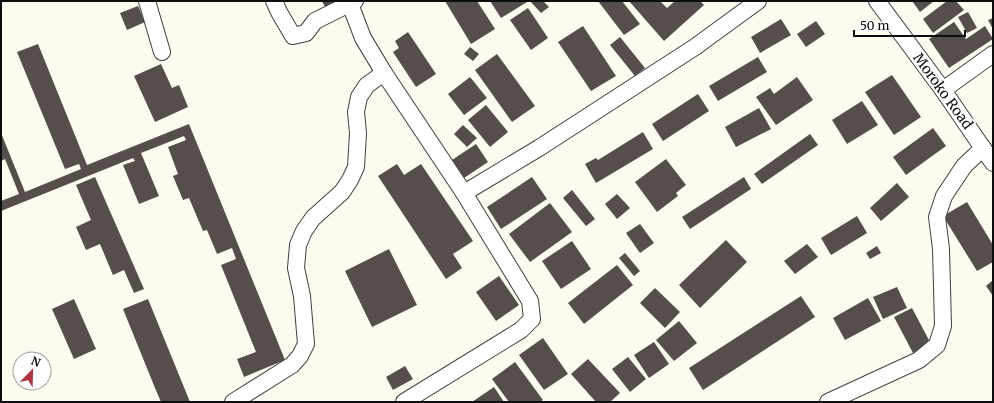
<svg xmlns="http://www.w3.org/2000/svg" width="994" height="403" font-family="Merriweather,serif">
<rect width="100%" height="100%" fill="#fdfaef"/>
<g fill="#554e4b">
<polygon points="322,1 335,1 325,7"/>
<polygon points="445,1 477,1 495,29 471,44"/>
<polygon points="490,1 527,1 527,2 501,18"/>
<polygon points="530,1 543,1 549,7 541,13"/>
<polygon points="598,1 622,1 640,24 624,35"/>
<polygon points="629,1 660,1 667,8 675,1 700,1 704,5 664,41"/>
<polygon points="912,1 934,1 920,12"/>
<polygon points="947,1 956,1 964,10 933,33 923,19"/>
<polygon points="138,6 145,22 127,30 120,13"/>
<polygon points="528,8 548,38 531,50 510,20"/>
<polygon points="968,12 977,28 967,33 958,17"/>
<polygon points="993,18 993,29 988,20"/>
<polygon points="781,19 791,35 760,53 751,37"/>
<polygon points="816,21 825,34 806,47 797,34"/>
<polygon points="954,22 966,39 985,26 993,39 949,68 929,39"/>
<polygon points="583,26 616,76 591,91 558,42"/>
<polygon points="408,32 436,74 416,87 393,52 399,48 395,41"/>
<polygon points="620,37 645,68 635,76 610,45"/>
<polygon points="38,44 87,165 189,124 285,360 244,377 237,359 256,352 221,265 236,259 232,248 217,254 207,230 203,231 189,198 183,200 173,176 178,174 168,147 186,140 184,136 141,153 159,196 139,204 123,165 135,161 133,158 1,211 1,201 19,194 5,159 1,161 1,133 25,192 81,169 79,164 65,169 17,52"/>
<polygon points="470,47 479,54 473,61 464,54"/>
<polygon points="497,54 535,106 512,122 475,70"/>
<polygon points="758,57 767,72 718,101 709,86"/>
<polygon points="161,64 172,88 179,85 188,107 155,122 134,76"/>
<polygon points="892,75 921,117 894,135 865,92"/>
<polygon points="470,77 487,98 464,115 448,94"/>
<polygon points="797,77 813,100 776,125 756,97 770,88 774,94"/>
<polygon points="698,94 709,111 663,141 652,124"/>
<polygon points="862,101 878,125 847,144 832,120"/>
<polygon points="486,105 508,132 490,147 468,120"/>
<polygon points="759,108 771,129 736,147 725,127"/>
<polygon points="463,125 477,138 467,147 454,134"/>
<polygon points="933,128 946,146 906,175 893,157"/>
<polygon points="643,132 653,149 596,183 585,164 596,158 598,160"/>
<polygon points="810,134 818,145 762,184 754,174"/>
<polygon points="476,144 488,162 464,178 452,160"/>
<polygon points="666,159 686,185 676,193 678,196 657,212 635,182"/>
<polygon points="397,164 404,175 421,164 473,241 453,254 462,268 446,279 378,176"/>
<polygon points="95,177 144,289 134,293 124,270 113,275 100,244 86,250 76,227 91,220 76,185"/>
<polygon points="532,177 547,199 501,229 487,207"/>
<polygon points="744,177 751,189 690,229 682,217"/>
<polygon points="897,183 909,197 881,221 870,208"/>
<polygon points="572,190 595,219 586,226 563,198"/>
<polygon points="617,194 630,208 617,219 605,204"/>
<polygon points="967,202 993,245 993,262 977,271 943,216"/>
<polygon points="550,203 572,232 530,262 509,234"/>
<polygon points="857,216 867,233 831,255 821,238"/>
<polygon points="640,224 654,243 640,253 626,233"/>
<polygon points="726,240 747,262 700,308 679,285"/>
<polygon points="572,241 591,269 561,289 542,261"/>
<polygon points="807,244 818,257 795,274 784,261"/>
<polygon points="877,246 881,253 870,259 866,253"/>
<polygon points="389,249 417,305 372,327 345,271"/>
<polygon points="625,253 640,271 634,276 619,258"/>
<polygon points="617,265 633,285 584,324 568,303"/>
<polygon points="499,276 519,305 496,321 476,292"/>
<polygon points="993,280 993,296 986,286"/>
<polygon points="897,287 907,308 883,319 873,297"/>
<polygon points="655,288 680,312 665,328 640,303"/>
<polygon points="801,296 815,317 703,390 689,368"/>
<polygon points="868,298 881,321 845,340 833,318"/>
<polygon points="74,299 96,349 74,359 52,309"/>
<polygon points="148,299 190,402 161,402 155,388 123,309"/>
<polygon points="912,308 931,344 913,353 894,317"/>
<polygon points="679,321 697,343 674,361 656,340"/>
<polygon points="543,338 568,374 544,390 519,355"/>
<polygon points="654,342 669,364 649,378 634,355"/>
<polygon points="628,357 646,379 630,392 612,369"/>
<polygon points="588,359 620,393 610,402 596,402 571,374"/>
<polygon points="515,362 543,400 540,402 509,402 492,379"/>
<polygon points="405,366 413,379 393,390 386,377"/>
<polygon points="494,387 504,402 472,402"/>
</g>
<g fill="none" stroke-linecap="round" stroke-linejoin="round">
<defs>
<g id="minor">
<polyline points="147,1 162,52"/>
<polyline points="274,1 279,12 293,36 306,33 315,21 355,1"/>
<polyline points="877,1 943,90 993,163"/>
<polyline points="350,4 363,38 384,73 464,193 530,301 532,319 521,330 404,402"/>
<polyline points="943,90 993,54"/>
<polyline points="464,193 539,148 695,47 758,1"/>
<polyline points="233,402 292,365 300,356 306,344 302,296 296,268 298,245 304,231 313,218 342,192 350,180 356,167 358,133 356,112 359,97 367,85 384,73"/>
<polyline points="828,402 919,360 937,345 943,326 941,249 937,217 944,196 964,166 983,148"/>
</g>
</defs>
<use href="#minor" stroke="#404040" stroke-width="18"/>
<use href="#minor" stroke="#fff" stroke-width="16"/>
</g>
<g text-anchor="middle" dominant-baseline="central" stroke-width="4" stroke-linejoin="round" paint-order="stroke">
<g font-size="14" fill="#0d0d0d" stroke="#fff">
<text transform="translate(943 91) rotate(54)">Moroko Road</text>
</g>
</g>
<rect width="994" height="403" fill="none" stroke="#0d0d0d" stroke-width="4"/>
<g transform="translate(32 371) rotate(23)"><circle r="19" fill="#ffffff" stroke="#9e9e9e"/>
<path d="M0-3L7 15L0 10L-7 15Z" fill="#af3340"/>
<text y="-6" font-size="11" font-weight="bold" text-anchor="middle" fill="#0d0d0d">N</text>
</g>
<path d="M854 30v6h111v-6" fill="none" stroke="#0d0d0d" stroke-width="2"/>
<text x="860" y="30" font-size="12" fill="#0d0d0d" stroke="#ffffff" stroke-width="3" paint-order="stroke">50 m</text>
</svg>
